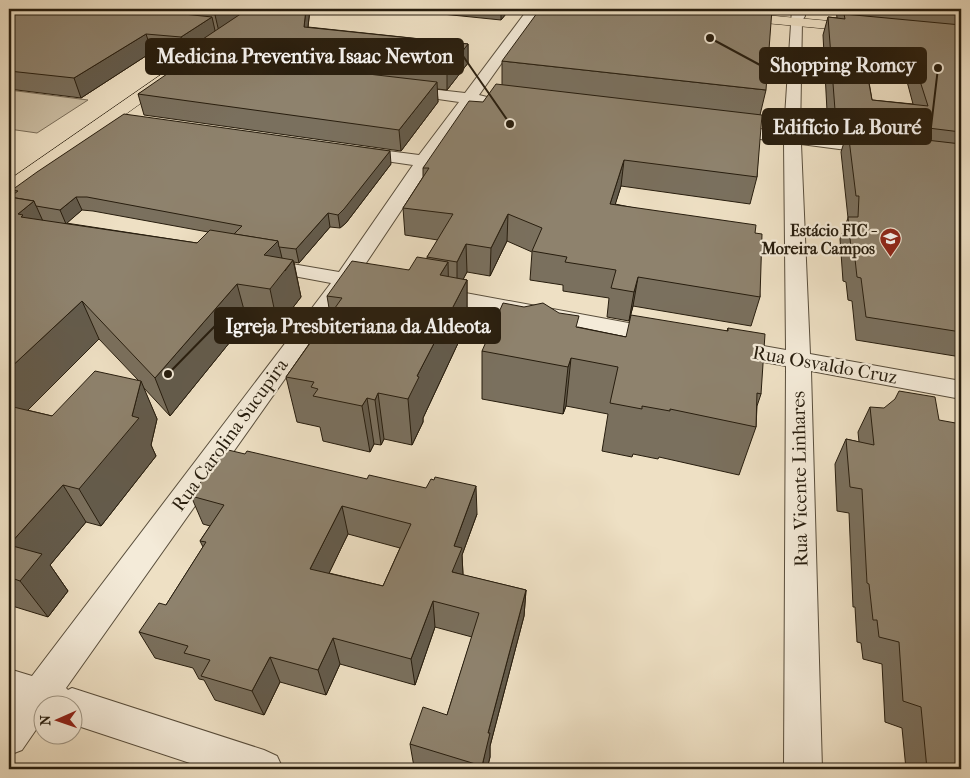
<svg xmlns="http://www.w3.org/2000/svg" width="970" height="778" font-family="'IM FELL French Canon',serif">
<rect width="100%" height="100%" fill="#eee0c4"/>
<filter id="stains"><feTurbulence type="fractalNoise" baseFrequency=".004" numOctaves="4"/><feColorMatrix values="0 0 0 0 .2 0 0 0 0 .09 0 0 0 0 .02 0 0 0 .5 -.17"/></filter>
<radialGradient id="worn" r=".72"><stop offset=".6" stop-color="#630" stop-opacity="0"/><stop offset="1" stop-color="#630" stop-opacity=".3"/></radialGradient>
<polygon fill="#ccbfa5" stroke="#7a6e5a" points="9,90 88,100 37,133 9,129"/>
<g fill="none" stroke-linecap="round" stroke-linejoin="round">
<defs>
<g id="street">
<polygon points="528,9 540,9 479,95 487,97 490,100 482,105 473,103 358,275 381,279 384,284 381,289 373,290 350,287 66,688 68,690 72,688 264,750 277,756 283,769 208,769 72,724 72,706 42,706 42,721 22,750 9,755 9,707 11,704 9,703 9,669 32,676 331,283 256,269 253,265 256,261 263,259 339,272 413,165 351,156 348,152 351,148 357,147 419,155 459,102 403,94 398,93 396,90 398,87 403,86 465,93"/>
<polygon points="792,9 804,9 805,16 802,21 800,134 877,144 883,145 885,149 883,153 877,154 801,144 810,354 961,381 961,399 811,371 822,769 784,769 786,366 730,356 722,353 718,348 722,343 730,340 786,350 784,142 726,135 718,130 726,125 784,132"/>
<polygon points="433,287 661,329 669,331 673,336 669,341 661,343 425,299 422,294 425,289"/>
</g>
<g id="primary">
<polygon points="256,9 272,9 16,193 9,195 9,180"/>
<polygon points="650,9 698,9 862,24 869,28 862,32 657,13"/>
</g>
</defs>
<use href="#street" stroke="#594e3c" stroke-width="2"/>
<use href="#primary" stroke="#271d0e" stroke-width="1"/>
<use href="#street" fill="#f4ebd9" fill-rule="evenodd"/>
<use href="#primary" fill="#eee0c4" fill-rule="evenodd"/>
</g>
<g fill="#7a705e" stroke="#271d0e" fill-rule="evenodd">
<polygon points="9,9 310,9 308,27 468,44 468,63 447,90 437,89 438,102 401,151 144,115 138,94 207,55 204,43 186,55 152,52 81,98 9,89"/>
<polygon points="393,9 510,9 501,20"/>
<path d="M836,9h125v348l-105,-17 -4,-39 -4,-1 -2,-18 -3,-1 -3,-42 8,-21 -7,-66 4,-13 -6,-1v-7l-11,-1 -5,-95 5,-18 9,1zM867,70l38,4 8,30 -41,-4z"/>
<polygon points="502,61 766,90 760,115 757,177 750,204 621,186 615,204 755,233 760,297 751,326 633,306 629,321 607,317 609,298 563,291 563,285 530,280 532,252 507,241 490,276 467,272 463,279 467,280 467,324 423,418 423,422 412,445 384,439 381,445 374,444 370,452 323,441 320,427 297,422 286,377 330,314 327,296 409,270 427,259 427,257 438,240 405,235 403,208 423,177 423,168 483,102 502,85"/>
<path d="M391,164l-45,59 -6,5 -10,-1 -31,36 -5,-1 7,35 -23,30 -31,-6 -77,95 -27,-29 14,32 -6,26 5,11 -55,70 -15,-4 -36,43 18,26 -20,26 -39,-12v-408l5,-2 -2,-5zM82,210l11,1 115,21 -11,11 -131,-20zM99,339l39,41 -86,36 -25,-6z"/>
<polygon points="578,327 626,337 727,331 728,328 761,394 757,406 756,427 739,475 659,457 658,459 633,454 632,457 602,451 608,414 566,406 563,414 482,399 482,351"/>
<polygon points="870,407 961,769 906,769 902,728 885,722 882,664 863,659 861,643 857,642 855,607 853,607 849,513 837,511 835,464 846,439 859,442 858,432"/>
<path d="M191,496l286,18 -15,41 1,20 63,15 -2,26 -34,130v11l-3,12h-66l-7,-2 -4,-23 37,-29 25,-78 -37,-10 -20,58 -75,-21 -14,31 -46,-13 -16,33 -49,-15 -11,-20 -5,-1 -6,-11 -38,-10 -16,-26 27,-27 37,-58 -3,-6 10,-15 -7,-2zM348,534l52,14 -17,38 -54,-13z"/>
</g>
<g fill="#635b4c" stroke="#271d0e">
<polygon points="9,9 30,9 34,21 9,30"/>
<polygon points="153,9 165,9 166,13 156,20"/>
<polygon points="224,9 253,9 219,32 215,15"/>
<polygon points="306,9 310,9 306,44 304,27"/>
<polygon points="501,9 510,9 501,20"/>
<polygon points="212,17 216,35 203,39 204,43 186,55 181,37"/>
<polygon points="146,34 152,52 81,98 74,78"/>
<polygon points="468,44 468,63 447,90 447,71"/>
<polygon points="437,82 438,102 401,151 399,130"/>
<polygon points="390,151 391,164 346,223 340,228 338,215"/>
<polygon points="624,160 621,186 607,231 610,204"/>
<polygon points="76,197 82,210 66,224 60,210"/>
<polygon points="34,201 50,237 18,214"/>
<polygon points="328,213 330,227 299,263 296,249"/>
<polygon points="508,214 507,241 490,276 491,248"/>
<polygon points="278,241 285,271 293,260 301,297 278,327 270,289 264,255"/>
<polygon points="466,244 467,272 457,291 457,262"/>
<polygon points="448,262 449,306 440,275"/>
<polygon points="638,277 633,306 629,321 634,292"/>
<polygon points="467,280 467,324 423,418 423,422 412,445 408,399 417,376"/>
<polygon points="237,284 247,321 170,416 155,378"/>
<polygon points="82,301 99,339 9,429 9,369"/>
<polygon points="571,358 566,406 563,414 568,367"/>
<polygon points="141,381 157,419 151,445 156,456 101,526 79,489 132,416"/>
<polygon points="378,393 384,439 381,445 375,400"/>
<polygon points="367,398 374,444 370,452 362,406"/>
<polygon points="63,485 86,522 50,565 68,591 48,617 20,581 9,545"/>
<polygon points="476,486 477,514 462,555 463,575 452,572 454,546"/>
<polygon points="342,506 348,534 318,596 310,569"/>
<polygon points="526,590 524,616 490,746 490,757 487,769 482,769 488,733"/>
<polygon points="433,601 435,627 415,685 411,659"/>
<polygon points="333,638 340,664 326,695 318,670"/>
<polygon points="270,657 280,682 264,715 252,691"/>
</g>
<g fill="#8e826d" stroke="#271d0e" fill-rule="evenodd">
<polygon points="39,9 136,9 212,17 181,37 146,34 74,78 9,71 9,17 21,12"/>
<polygon points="193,9 224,9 215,15 214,12"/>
<polygon points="248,9 306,9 304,27 468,44 447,71 210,44 215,41 203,39"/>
<polygon points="540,9 772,9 766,90 502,61"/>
<polygon points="902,9 961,9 961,15"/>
<path d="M844,14l117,11v107l-115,-14 -1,-7 -10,-1 -7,-93 17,2zM863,51l49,5 16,50 -56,-6z"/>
<polygon points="196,54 437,82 399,130 138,94"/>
<polygon points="496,84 762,115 757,177 624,160 610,204 756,225 755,233 762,234 760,297 638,277 634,292 611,288 616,270 565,262 567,257 532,251 542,228 508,214 491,248 466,244 457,262 427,257 453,214 403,208 429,168 423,168 469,101 483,102"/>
<polygon points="124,114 390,151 344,209 338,215 328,213 296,249 279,247 278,241 234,234 242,226 87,197 76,197 60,210 36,206 34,201 10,197 18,191 12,190 37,172"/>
<polygon points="848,131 961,144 961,332 866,317 861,278 857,277 855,259 852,259 848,217 858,217 859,196 856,196"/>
<polygon points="9,197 34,201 18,214 23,215 21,217 197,243 210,230 278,241 264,255 293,260 270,289 237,284 155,378 82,301 9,369"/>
<polygon points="417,257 448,262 440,275 467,280 417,376 419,377 408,399 378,393 375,400 367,398 362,406 313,396 318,389 311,387 314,382 286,377 342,298 327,296 352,261 409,270"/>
<polygon points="503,303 524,307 543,303 559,313 579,316 576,327 626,337 631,315 728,331 728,328 765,334 761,394 757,393 756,427 670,409 670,411 642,406 642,409 610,403 618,367 571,358 568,367 482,351"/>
<polygon points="95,371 141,381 132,416 139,418 79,489 63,485 9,545 42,554 20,581 9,577 9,406 52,416"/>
<polygon points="899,391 935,397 939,420 961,424 961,769 927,769 921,707 903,701 899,642 879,637 877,620 873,620 869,584 867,583 862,489 850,487 846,439 874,445 870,407 884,408 895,399"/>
<path d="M224,449l21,5 2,-3 120,28 2,-4 57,13 5,-9 3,1 1,-3 41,9 -22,60 8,2 -10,24 74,18 -38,143h2l-8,33 -72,-22 13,-37 24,8 32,-102 -46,-12 -22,58 -78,-21 -15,32 -48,-13 -18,34 -51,-15 9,-16 -26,-7 4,-7 -49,-14 20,-29 7,2 40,-63 -6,-1 24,-36 -33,-9zM342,506l69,18 -28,62 -73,-17z"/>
</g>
<defs>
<symbol id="university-pin" viewBox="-11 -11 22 30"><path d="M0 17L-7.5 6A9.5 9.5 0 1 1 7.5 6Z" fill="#8f2418" stroke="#f4ebd9"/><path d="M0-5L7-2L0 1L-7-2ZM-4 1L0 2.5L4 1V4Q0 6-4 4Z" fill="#fff"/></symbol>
</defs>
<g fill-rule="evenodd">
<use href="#university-pin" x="878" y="226" width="25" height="34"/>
</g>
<g text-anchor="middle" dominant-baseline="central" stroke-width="4.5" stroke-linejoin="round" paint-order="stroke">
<g font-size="16" font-weight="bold" fill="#271d0e" stroke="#f4ebd9" text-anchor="end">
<text x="875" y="230">Estácio FIC -<tspan x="875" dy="18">Moreira Campos</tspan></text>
</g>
<g font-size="19" fill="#271d0e" stroke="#f4ebd9">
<text transform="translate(825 365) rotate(10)">Rua Osvaldo Cruz</text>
<text transform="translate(230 435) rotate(-54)">Rua Carolina Sucupira</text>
<text transform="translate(800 479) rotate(-91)">Rua Vicente Linhares</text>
</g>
</g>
<path fill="none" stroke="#271d0e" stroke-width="2" d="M510 124L463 56M710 38L760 65M938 68L931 127M168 374L215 326"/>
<g fill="#271d0e" stroke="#f4ebd9" stroke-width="2">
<circle cx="510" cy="124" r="5"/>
<circle cx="710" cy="38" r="5"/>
<circle cx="938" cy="68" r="5"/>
<circle cx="168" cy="374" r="5"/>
</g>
<g fill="#271d0e" stroke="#271d0e" stroke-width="2">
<rect x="146" y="39" width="317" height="35" rx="5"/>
<rect x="760" y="48" width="166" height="35" rx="5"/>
<rect x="763" y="109" width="168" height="35" rx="5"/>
<rect x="215" y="308" width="285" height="35" rx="5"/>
</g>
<g font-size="20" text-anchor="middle" font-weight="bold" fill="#fff">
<text x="305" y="63">Medicina Preventiva Isaac Newton</text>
<text x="843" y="72">Shopping Romcy</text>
<text x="847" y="134">Edifício La Bouré</text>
<text x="358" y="333">Igreja Presbiteriana da Aldeota</text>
</g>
<rect width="970" height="778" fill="none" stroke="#eee0c4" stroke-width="30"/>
<rect x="10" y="10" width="950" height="758" fill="none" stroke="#271d0e" stroke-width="2.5"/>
<rect x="15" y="15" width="940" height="748" fill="none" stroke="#271d0e"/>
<g transform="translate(58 720) rotate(268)"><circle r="24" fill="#f4ebd9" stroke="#a29988"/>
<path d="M0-4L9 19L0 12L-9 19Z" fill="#8f2418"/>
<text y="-8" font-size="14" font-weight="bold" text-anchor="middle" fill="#271d0e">N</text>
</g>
<rect width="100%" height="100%" filter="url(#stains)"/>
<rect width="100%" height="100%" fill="url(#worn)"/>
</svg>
